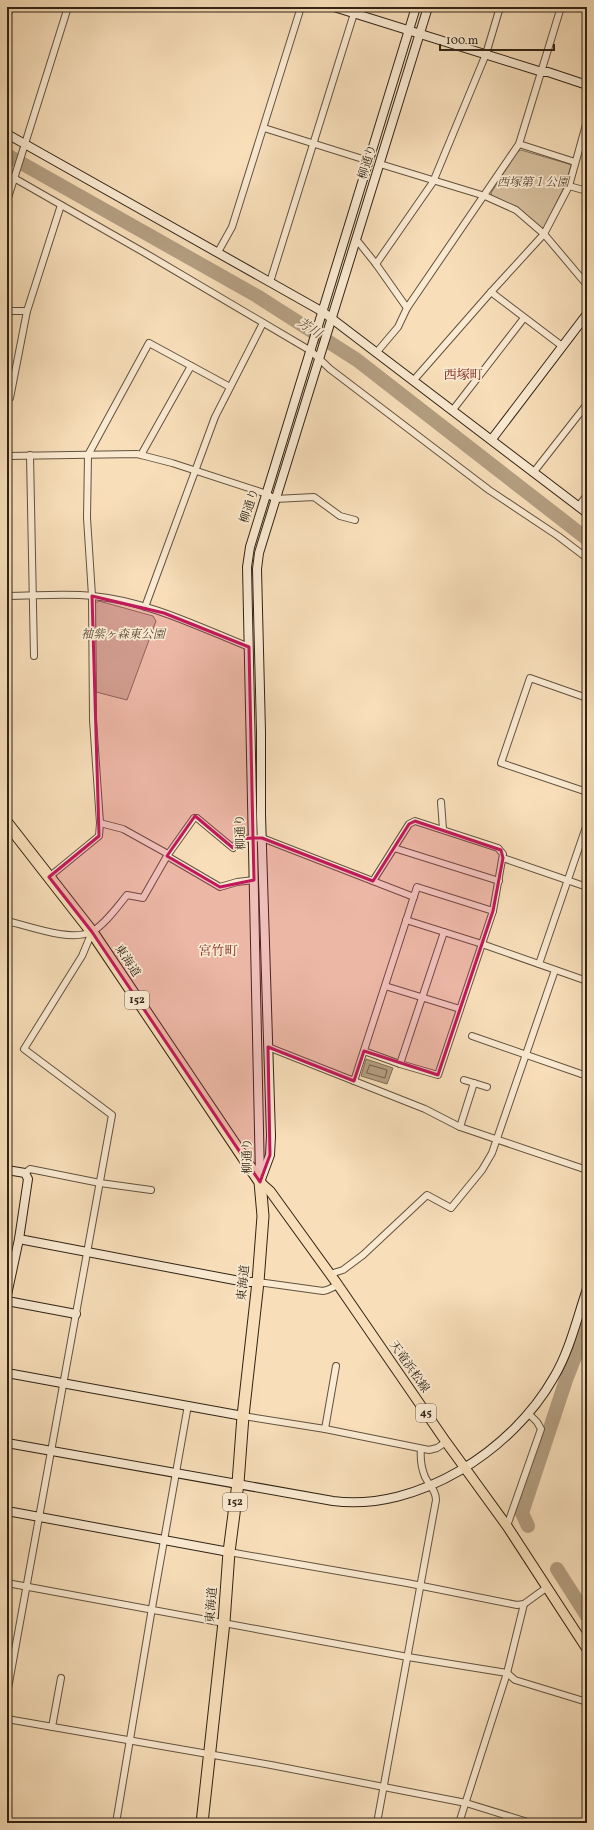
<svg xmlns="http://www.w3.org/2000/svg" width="594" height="1830" font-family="Vollkorn,'Noto Serif JP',serif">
<rect width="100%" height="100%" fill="#f8dfba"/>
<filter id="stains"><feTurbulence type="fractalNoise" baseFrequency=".005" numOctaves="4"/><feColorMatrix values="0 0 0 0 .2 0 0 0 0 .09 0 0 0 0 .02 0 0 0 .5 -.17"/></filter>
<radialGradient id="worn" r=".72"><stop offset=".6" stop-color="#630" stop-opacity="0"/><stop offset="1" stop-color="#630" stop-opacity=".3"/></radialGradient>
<g fill="#d6bf9e" stroke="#837159">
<polygon points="521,150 569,164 571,166 565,185 544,228 540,228 492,197 491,193 517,152"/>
<polygon points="99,601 153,616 156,621 127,700 96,692 95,603"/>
</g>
<polygon fill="#b49f82" stroke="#7f6d56" points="366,1059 393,1068 387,1084 361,1076"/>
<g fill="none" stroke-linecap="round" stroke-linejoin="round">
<polygon stroke="#72614b" stroke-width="1" points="370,1065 387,1070 385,1078 367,1073"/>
<g stroke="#b49f82" stroke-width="14">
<polyline points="7,155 257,296 357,360 587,539"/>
<polyline points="528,1526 522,1513 566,1380 587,1326"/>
<polyline points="557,1569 587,1616"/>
</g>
<defs>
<g id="street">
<polyline points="7,18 10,7"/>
<polyline points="264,128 369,161"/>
<polyline points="519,144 575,162"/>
<polyline points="380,164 485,196 516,210 544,234 587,285"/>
<polyline points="7,174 145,253 311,351 330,369 489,490 558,536 587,558"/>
<polyline points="569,186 587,191"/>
<polyline points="7,201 68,7"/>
<polyline points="356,239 376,264 433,182 486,54 500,7"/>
<polyline points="218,252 232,227 301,7"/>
<polyline points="376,264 407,308"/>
<polyline points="270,282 356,7"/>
<polyline points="491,292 562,346"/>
<polyline points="7,311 27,311"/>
<polyline points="376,353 398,327 407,308 519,144 561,7"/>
<polyline points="413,381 491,292 544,234 569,186 587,121"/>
<polyline points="7,399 10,398 27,311 61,205"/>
<polyline points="452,411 524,318"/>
<polyline points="30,455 34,656"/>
<polyline points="141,455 191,366"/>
<polyline points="7,456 137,454 172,463 267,494 275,499 314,497 340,516 355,520"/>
<polyline points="533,473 587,404"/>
<polyline points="578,507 587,495"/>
<path d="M7,596c28,0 58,-3 86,0 54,5 106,31 156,51"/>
<polyline points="145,607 215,417 263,323"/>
<polyline points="587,698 530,678 501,763 587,792"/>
<polyline points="441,802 443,829"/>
<polyline points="100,823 123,829 168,854"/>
<polyline points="394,848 499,881"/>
<polyline points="167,856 220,887 237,882 254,880"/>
<polyline points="503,858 587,887"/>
<polyline points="49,877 99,836 100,823 93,720 92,596 87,518 88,455 149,343 230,387"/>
<polyline points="406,920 482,944 587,981"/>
<path d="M7,921c22,5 63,21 84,11 13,-6 27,-26 36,-37l16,3 24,-42 27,-38h3l36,30 8,-9 21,-1 152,59"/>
<polyline points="539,964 587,824"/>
<polyline points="385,986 460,1009"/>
<polyline points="472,1036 587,1076"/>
<polyline points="268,1047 425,1109 460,1127 587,1170"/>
<polyline points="364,1051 400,1064 438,1075 493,911 503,854 498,848 415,821 409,824 373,881"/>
<polyline points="400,1064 444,932"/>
<polyline points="464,1080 487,1087"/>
<polyline points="354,1081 417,887 493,911"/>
<polyline points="460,1127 474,1083"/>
<polyline points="25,1173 30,1169 100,1183 151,1190"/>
<polyline points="330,1274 343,1270 363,1255 427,1195 451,1208 482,1170 492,1153 555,970"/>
<polyline points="258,1282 323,1291 327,1290 338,1285"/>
<polyline points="243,1416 325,1429 429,1450 437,1448 446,1442"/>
<polyline points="325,1429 336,1366"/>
<polyline points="507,1526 541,1429 537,1422 528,1413"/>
<polyline points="229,1552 407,1583 517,1605 524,1604"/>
<polyline points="7,1583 408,1657 507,1673 515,1680 587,1702"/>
<polyline points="7,1694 112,1115 24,1049 82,956 92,932"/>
<polyline points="7,1719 271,1765 466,1803 531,1823"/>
<polyline points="52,1727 61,1678"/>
<polyline points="116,1823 152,1608 188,1405"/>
<path d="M377,1823l59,-323c0,-10 -7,-15 -11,-23 -4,-10 -5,-18 -4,-28"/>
<polyline points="459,1823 507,1673 524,1604 546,1588"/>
</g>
<g id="secondary">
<polyline points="334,7 542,72 548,72 587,85"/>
<polyline points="7,134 323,312 587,513"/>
<polyline points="492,439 587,314"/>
<polyline points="7,1170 25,1173 28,1179 19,1239 7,1295"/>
<polyline points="260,1177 247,567 250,547 416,7"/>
<polyline points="260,1182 270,1155 271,1136 261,815 261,732 257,569 259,553 428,7"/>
<polyline points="19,1239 245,1282 258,1282"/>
<polyline points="7,1301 76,1314"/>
<polyline points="7,1373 243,1416"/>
<path d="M7,1443l326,58c85,11 180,-51 221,-124 16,-27 23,-59 33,-88"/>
<polyline points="7,1511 229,1552"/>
</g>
<polyline id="primary" points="260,1182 270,1191 338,1285 446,1442 507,1526 587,1649"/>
<polyline id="highway" points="7,823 92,932 260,1182 263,1216 258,1282 243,1416 238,1483 229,1552 224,1622 202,1823"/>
</defs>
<use href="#street" stroke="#62523e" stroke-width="8"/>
<use href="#secondary" stroke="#302314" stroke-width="10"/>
<use href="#primary" stroke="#302314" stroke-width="11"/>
<use href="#highway" stroke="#302314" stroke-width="13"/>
<use href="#street" stroke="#faead2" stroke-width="6"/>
<use href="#secondary" stroke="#faead2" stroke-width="8"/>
<use href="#primary" stroke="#f8dfba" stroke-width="9"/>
<use href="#highway" stroke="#f8dfba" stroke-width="11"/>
</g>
<path fill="#c2185b" fill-opacity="0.2" stroke="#c2185b" stroke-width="3" stroke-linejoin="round" d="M92,596l72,17 85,34 4,191 -12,1 -8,9 -38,-32 -28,40 53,31 34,-7 -1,-42h9l111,43 36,-57 6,-3 86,29 2,8 -10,53 -55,164 -74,-24 -10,30 -86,-34 2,108 -10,27 -168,-250 -43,-55 50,-41z"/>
<g text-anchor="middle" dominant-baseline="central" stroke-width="3.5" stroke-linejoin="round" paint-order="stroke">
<g fill="#faead2" stroke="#6d5f4d" stroke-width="1">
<rect x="125" y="991" width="24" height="18" rx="3"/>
<rect x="416" y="1404" width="20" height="18" rx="3"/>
<rect x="223" y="1493" width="24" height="18" rx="3"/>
</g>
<g font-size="11" font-weight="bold" fill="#302314">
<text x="137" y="1000">152</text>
<text x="426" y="1413">45</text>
<text x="235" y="1502">152</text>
</g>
<g font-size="12" fill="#302314" stroke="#faead2">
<text transform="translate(368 162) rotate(-73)">柳通り</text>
<text transform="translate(250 506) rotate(-72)">柳通り</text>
<text transform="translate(241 832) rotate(-92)">柳通り</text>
<text transform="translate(127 961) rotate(56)">東海道</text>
<text transform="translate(248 1156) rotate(-91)">柳通り</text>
<text transform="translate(244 1283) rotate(-84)">東海道</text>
<text transform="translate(409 1367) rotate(55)">天竜浜松線</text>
<text transform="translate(212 1605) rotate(-86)">東海道</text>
</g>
<g font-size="12" font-style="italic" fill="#5a4a36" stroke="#faead2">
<text x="533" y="183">西塚第１公園</text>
<text x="123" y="635">袖紫ヶ森東公園</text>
</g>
<g font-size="13" font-style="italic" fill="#5e4e3a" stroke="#faead2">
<text transform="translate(309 329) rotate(33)">芳川</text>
</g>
<g font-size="13" fill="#7a1f14" stroke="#faead2">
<text x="463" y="376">西塚町</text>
<text x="218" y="952">宮竹町</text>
</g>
</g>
<rect width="594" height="1830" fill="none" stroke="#f8dfba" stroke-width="24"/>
<rect x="8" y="8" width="578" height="1814" fill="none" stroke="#302314" stroke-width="2"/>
<rect x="12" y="12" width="570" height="1806" fill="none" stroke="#302314"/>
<path d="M440 44v6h114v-6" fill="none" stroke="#302314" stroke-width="2"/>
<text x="446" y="44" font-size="12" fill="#302314" stroke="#faead2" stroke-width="3" paint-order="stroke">100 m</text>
<rect width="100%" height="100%" filter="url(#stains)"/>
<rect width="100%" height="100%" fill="url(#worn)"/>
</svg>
